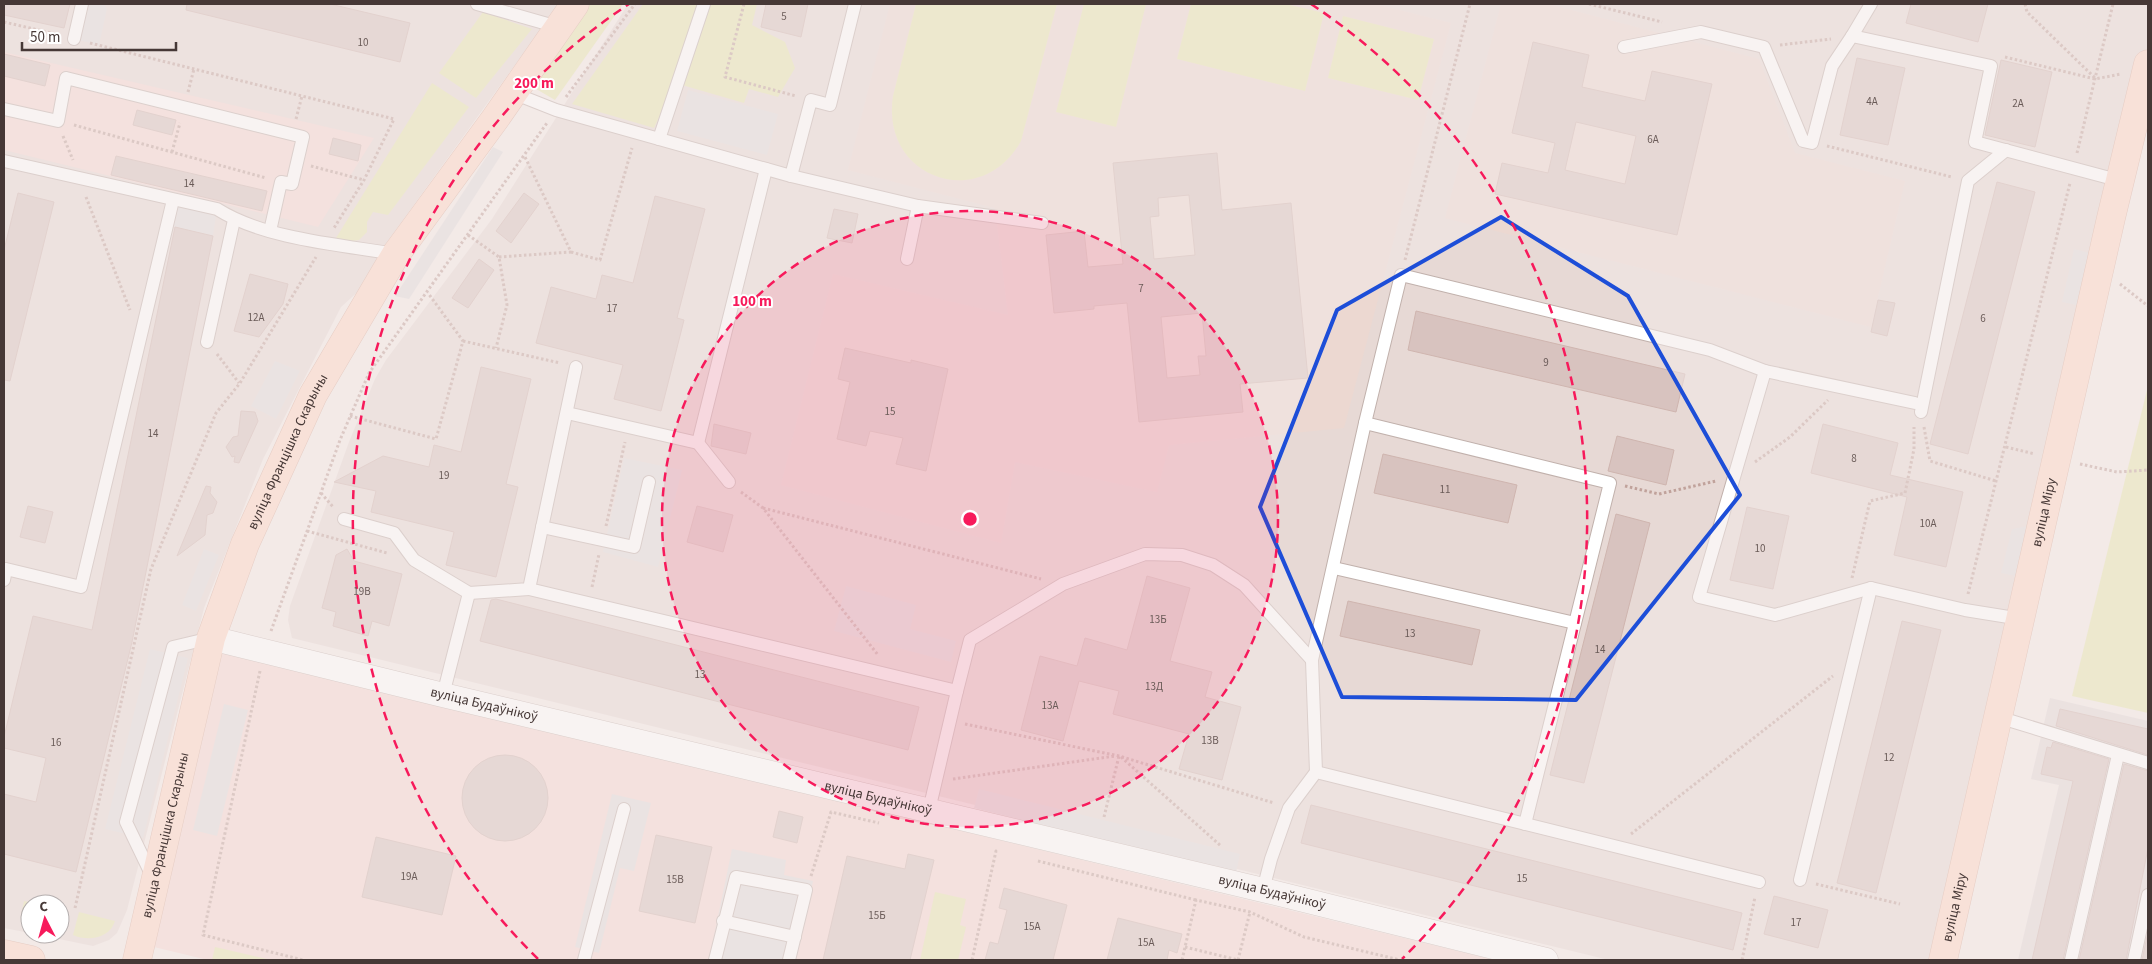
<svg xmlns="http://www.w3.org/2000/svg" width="2152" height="964" font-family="'Source Sans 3',sans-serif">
<rect width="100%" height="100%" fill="#f3eae7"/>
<g fill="#e7d9d5">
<polygon points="4,4 559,4 387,242 362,288 341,307 263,459 204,608 127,910 117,933 109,940 93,946 35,934 60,934 60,904 30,904 30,933 4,928"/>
<polygon points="628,4 2148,4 2148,83 1929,960 1609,960 292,638 288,620 290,606 349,442 375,379 386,360 492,219"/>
</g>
<g fill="#f5d7d2">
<polygon points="4,52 374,138 318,227 4,150"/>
<polygon points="222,652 1495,960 208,960 154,947"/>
</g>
<polygon fill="#e2d9d8" points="2050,698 2148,721 2148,960 2018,960 2059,785 2031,779"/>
<g fill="#ecd8d1">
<polygon points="890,4 1375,4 1451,23 1344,428 1169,445 1157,492 1015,462 1001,543 781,485 833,274 1008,315 995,208 848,170"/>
<polygon points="1501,4 1548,4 1759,59 1795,153 1905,181 1871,327 1445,218"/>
</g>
<g fill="#e7e7b0">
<polygon points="589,4 623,4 555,100 531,86"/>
<polygon points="643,4 757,4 752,25 785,42 795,68 778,97 749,89 744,103 675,83 654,128 572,104"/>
<path d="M916,4h141l-36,137c-40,72 -141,38 -128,-45z"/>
<polygon points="1084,4 1146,4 1116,127 1056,112"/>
<polygon points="1191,4 1286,4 1324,13 1305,91 1177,59"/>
<polygon points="483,12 532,29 476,98 439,73"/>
<polygon points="1343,16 1434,39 1418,100 1328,78"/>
<polygon points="432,83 469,107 388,215 373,212 367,222 367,232 359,240 345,242 336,238"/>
<polygon points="2148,386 2148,713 2072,696"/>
<polygon points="935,892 966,899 960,925 966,927 958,960 920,960"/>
<polygon points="24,901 37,904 30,904 30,926 22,925 21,915"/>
<path d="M79,912l36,9c-5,17 -27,21 -42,14z"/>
<polygon points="215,947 271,960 212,960"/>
</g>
<g fill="#e1dcdc">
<polygon points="82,4 104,4 107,9 99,45 74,39"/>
<polygon points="688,90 778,114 767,155 677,131"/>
<polygon points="493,147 503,152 409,299 395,296"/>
<polygon points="173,200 217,209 213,236 167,225"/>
<polygon points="2074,249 2097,255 2085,307 2062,302"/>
<polygon points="275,361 300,371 276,419 251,406"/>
<polygon points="624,458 682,470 658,567 603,552"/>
<polygon points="2027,526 2041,530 2030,579 2001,573 2012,529"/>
<polygon points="204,549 219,555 196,611 182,605"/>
<polygon points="846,586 916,605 910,629 956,641 951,662 834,631"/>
<polygon points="150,649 188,658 143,838 105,829"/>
<polygon points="224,704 248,710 217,836 193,830"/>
<polygon points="979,789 1240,854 1236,873 974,808"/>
<polygon points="612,794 651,803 634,871 620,868 599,953 575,947"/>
<polygon points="732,849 786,860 784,875 813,881 796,960 709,960"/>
</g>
<g fill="#d8c3bf" stroke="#cfb5af" fill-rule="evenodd">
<polygon points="4,4 70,4 64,28 4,15"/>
<polygon points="187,4 330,4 410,23 400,62 186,10"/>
<polygon points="766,4 808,4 801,37 761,27"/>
<polygon points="1911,4 1988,4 1978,42 1906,23"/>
<path d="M1533,42l56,13 -7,32 63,14 7,-30 60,13 -35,151 -182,-41 7,-31 46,10 7,-30 -43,-10zM1576,122l60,14 -11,48 -60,-14z"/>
<polygon points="4,54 50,65 45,86 4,76"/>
<polygon points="1857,58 1905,68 1888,145 1840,135"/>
<polygon points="2001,60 2052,72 2035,147 1985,135"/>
<polygon points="137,110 176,120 172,135 133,125"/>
<polygon points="333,138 361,145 358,161 329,154"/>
<path d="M1217,153l5,57 69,-7 17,175 -68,6 3,28 -104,10 -12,-119 -33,3v3l-40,4 -8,-78 38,-4 4,36 35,-3 -10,-101zM1189,195l6,60 -41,4 -4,-42 9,-1 -1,-18zM1202,313l4,43h-8l2,19 -33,3 -6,-61z"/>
<polygon points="116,156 267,191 262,211 111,175"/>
<polygon points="1997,182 2035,192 1968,454 1930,444"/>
<polygon points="18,193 54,202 10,381 4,380 4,250"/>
<polygon points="524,193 539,204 511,243 496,231"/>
<polygon points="655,196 705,209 677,318 684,320 661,411 614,399 623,365 536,343 551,287 596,299 602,275 633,283"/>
<polygon points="834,209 858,214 852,243 827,238"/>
<polygon points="175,227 213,236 132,642 76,872 4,854 4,794 36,802 46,758 4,748 4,737 33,616 92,630"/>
<polygon points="479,259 494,270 468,308 452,298"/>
<polygon points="250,274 288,284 283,304 259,337 234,331"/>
<polygon points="1878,300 1895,303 1887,336 1871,332"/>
<polygon points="1416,311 1685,374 1676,412 1408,350"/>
<polygon points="845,348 911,363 911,360 948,369 926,471 896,464 903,438 870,431 866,446 837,439 850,382 838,379"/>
<polygon points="481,367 531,379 506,484 518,487 496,577 446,565 454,532 371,512 376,491 334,482 383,456 429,467 434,445 461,452"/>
<polygon points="241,411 255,412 258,421 239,463 234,462 235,456 232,457 226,447 233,437 238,436"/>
<polygon points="714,424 751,433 746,454 711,446"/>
<polygon points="1823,424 1898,443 1890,475 1963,492 1946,567 1894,555 1907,497 1811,473"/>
<polygon points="1617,436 1674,450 1666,485 1608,471"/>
<polygon points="1383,454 1517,485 1508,523 1374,493"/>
<polygon points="206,486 211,487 210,493 217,502 213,513 207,515 205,535 177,556"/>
<polygon points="28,506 53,512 45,543 20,537"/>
<polygon points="697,506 733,515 723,552 687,542"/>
<polygon points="1747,507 1789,516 1773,589 1730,580"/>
<polygon points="1616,514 1650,523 1584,783 1550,775"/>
<polygon points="347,549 354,561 402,574 389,626 372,621 368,636 333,626 336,612 322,608 336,555"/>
<polygon points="1147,576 1190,588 1170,661 1212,672 1205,697 1241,707 1222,780 1179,769 1189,734 1113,714 1119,691 1079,681 1063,741 1021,730 1040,656 1077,666 1085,638 1127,650"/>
<polygon points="496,599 919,707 908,750 480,641 491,600"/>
<polygon points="1348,601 1480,630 1472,665 1340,636"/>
<polygon points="1902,621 1941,630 1876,893 1837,883"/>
<polygon points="2060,709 2148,729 2148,755 2056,726"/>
<polygon points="2053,742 2109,759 2063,960 2032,960 2073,781 2041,774 2047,747 2051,748"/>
<circle cx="505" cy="798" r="43"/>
<polygon points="2124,764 2148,771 2148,848 2126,960 2079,960"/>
<polygon points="1311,805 1742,913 1733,950 1301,843"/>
<polygon points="779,811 803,817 797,843 773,837"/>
<polygon points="656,835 712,847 695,923 639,911"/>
<polygon points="376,837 456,856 442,915 362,897"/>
<polygon points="908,854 934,860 910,960 823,960 847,856 905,869"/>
<polygon points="1004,888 1067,905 1053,960 985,960 990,942 998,944 1007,910 999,908"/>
<polygon points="1774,896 1828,910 1818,948 1764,934"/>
<polygon points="1118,918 1182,934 1177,953 1169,950 1167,960 1107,960"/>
<polygon points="2148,932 2148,960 2142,960"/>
</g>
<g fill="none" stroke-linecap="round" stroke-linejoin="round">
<defs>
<g id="service">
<polyline points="477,4 558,27"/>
<polyline points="1852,36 1871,4"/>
<polyline points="74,39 82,4"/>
<polyline points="1624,47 1701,32 1764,47 1803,141 1812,143 1832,66 1852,36 1991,66 1975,142 2121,181"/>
<polyline points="513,93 556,110 791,176 918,206 1042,223"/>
<polyline points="4,109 58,121 66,78 303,137 292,184 281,182 270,231"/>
<polyline points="659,139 704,4"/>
<path d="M4,161l213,48c47,30 124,36 179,45"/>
<polyline points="791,176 811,100 830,105 855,4"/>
<polyline points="907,259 918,206"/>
<polyline points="207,342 234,220"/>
<polyline points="1765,371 1699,597 1775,615 1871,588 1965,610 2021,619"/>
<polyline points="1921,412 1968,181 2006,150"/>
<polyline points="567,413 698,443 766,169"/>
<polyline points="1365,423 1401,275 1710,350 1765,371 1915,403"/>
<polyline points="698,443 729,482"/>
<polyline points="344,519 394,533 414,560 469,593 443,695"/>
<polyline points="542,527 634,547 649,482"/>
<polyline points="1334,568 1575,623"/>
<polyline points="4,580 6,569 81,587 173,200"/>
<polyline points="529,589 957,691 929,810"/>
<polyline points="469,593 529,589 576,367"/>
<polyline points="957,691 970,640 1063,584 1145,554 1182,555 1213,565 1244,585 1312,660"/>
<polyline points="1998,717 2148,763"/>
<polyline points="1316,772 1312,660 1365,423 1610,483 1525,824"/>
<polyline points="153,878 126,822 173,647 211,638"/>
<polyline points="1800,880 1871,588"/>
<polyline points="1263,890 1271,859 1289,808 1316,772 1759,882"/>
<polyline points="723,921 795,937"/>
<polyline points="584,960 624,809"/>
<polyline points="715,960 736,877 806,890 789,960"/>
<polyline points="2071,960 2118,755"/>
<polyline points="2134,960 2148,895"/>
</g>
<g id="minor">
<path id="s1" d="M211,638l232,57 820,195 283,70"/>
</g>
<g id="secondary">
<polyline points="4,954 31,960"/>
<path id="s2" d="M137,960l74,-322 34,-94 68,-149 83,-141 99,-135 80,-115"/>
<path id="s3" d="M1943,960l168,-742 37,-154"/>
</g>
</defs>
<use href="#service" stroke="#c1b1ac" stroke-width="14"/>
<use href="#minor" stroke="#c1b1ac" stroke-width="25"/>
<use href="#secondary" stroke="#d9ad9b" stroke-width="29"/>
<g stroke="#c0a29b" stroke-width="3" stroke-dasharray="2.5 2.5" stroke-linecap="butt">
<polyline points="744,4 725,77 796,96"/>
<polyline points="1589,4 1662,22"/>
<polyline points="2025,4 2027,12 2095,78"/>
<polyline points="4,22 60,35"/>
<polyline points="90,43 394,119 364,180 334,228"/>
<polyline points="1780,45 1831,39"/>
<polyline points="2005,57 2095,79 2121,74"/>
<polyline points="188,92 194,69"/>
<polyline points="566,97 635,4"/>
<polyline points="296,119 302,96"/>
<polyline points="74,125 266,178"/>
<polyline points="63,136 73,160"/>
<polyline points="1827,146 1952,177"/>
<polyline points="172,152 180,123"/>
<polyline points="2077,153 2113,4"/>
<polyline points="311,166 364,180"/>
<polyline points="86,197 130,310"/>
<polyline points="468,235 499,257 507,305 496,348"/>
<polyline points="571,252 600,260 632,148"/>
<polyline points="499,257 571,252 524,155"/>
<polyline points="1405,260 1470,4"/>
<polyline points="2120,284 2148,306"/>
<polyline points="463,341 560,363"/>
<polyline points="217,354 239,383"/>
<polyline points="350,416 436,439 463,341 428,293"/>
<polyline points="1924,427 1930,461 1996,481"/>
<polyline points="2006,447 2035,454"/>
<polyline points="1755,462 1790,437 1828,400"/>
<polyline points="2080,464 2117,472 2148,470"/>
<polyline points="1625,486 1659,494 1716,481"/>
<polyline points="741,492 763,508 878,655"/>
<polyline points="321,493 334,508"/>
<polyline points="763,508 1041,579"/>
<polyline points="606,526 625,442"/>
<polyline points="307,531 387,553"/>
<polyline points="1852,578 1870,501 1905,493 1914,449 1914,427"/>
<polyline points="592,587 599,554"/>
<polyline points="1968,594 2070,183"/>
<polyline points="271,631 340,440 369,373 547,123"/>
<polyline points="260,671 203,935 303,960"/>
<polyline points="965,724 1119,756 1274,803"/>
<polyline points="1121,757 1221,846"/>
<polyline points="953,779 1115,756"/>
<polyline points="1104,817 1119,756"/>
<polyline points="1631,834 1833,676"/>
<polyline points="1038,861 1196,900"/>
<polyline points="811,876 831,812 879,823"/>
<polyline points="1816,884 1900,904"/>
<polyline points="75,908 151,569 216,413 240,383 316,257"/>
<polyline points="1185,947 1238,960"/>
<polyline points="972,960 996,851 998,852"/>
<polyline points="1182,960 1196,900 1250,912 1304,937 1400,960"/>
<polyline points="1238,960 1250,912"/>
<polyline points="1742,960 1755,897"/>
</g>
<use href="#service" stroke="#fff" stroke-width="12"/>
<use href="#minor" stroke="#fff" stroke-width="24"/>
<use href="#secondary" stroke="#fed7c6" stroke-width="28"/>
</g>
<path d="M0 0H2152V964H0ZM1501,217l127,79 112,199 -164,205 -234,-3 -82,-190 77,-197z" fill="#f3eae7" fill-opacity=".55" fill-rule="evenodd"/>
<path fill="none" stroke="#1d4ed8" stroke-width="4" stroke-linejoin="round" d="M1501,217l127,79 112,199 -164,205 -234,-3 -82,-190 77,-197z"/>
<circle cx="970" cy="519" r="308" fill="#f71a5b" fill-opacity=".12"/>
<g fill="none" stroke="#f71a5b" stroke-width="2.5" stroke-dasharray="9 6">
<circle cx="970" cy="519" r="308"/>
<path d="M538 959A617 617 0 0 1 629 4M1311 4A617 617 0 0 1 1402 959"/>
</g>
<g text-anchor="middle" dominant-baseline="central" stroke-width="4" stroke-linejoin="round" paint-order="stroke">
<g font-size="11" fill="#6a5b58">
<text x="784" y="16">5</text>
<text x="363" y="42">10</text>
<text x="1872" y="101">4А</text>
<text x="2018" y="103">2А</text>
<text x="1653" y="139">6А</text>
<text x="189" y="183">14</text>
<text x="1141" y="288">7</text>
<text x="612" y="308">17</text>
<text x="256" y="317">12А</text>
<text x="1983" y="318">6</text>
<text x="1546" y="362">9</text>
<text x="890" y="411">15</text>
<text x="153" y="433">14</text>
<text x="1854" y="458">8</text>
<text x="444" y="475">19</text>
<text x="1445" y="489">11</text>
<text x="1928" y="523">10А</text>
<text x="1760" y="548">10</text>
<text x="362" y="591">19В</text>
<text x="1158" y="619">13Б</text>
<text x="1410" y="633">13</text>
<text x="1600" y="649">14</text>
<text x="700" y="674">13</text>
<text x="1154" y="686">13Д</text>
<text x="1050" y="705">13А</text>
<text x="1210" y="740">13В</text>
<text x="56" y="742">16</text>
<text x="1889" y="757">12</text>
<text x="409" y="876">19А</text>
<text x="1522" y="878">15</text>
<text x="675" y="879">15В</text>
<text x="877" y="915">15Б</text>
<text x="1796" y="922">17</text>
<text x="1032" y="926">15А</text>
<text x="1146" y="942">15А</text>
</g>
<g font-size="14" fill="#463836" stroke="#fff">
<text stroke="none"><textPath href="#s2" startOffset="532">вуліца Францішка Скарыны</textPath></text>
<text stroke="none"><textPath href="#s3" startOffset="459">вуліца Міру</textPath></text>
<text stroke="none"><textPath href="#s1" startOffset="281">вуліца Будаўнікоў</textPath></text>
<text stroke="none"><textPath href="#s1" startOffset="686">вуліца Будаўнікоў</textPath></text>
<text stroke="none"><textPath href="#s2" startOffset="128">вуліца Францішка Скарыны</textPath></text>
<text stroke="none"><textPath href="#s1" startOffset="1091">вуліца Будаўнікоў</textPath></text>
<text stroke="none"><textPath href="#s3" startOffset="54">вуліца Міру</textPath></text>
</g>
</g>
<circle cx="970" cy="519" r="8" fill="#f71a5b" stroke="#fff" stroke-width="2.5"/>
<g font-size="15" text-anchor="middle" font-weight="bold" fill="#f71a5b" stroke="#fff" stroke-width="4" stroke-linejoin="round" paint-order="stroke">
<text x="534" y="88">200 m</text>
<text x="752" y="306">100 m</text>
</g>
<rect width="2152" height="964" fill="none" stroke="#463836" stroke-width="10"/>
<g transform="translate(45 919) rotate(354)"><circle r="24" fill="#ffffff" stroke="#b5afaf"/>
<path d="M0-4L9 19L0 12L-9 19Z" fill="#f71a5b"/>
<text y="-8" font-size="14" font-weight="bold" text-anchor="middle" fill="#463836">С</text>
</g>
<path d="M22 42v8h154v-8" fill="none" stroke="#463836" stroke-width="2.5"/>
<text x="30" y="42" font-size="15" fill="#463836" stroke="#ffffff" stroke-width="4" paint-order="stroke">50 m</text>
</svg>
